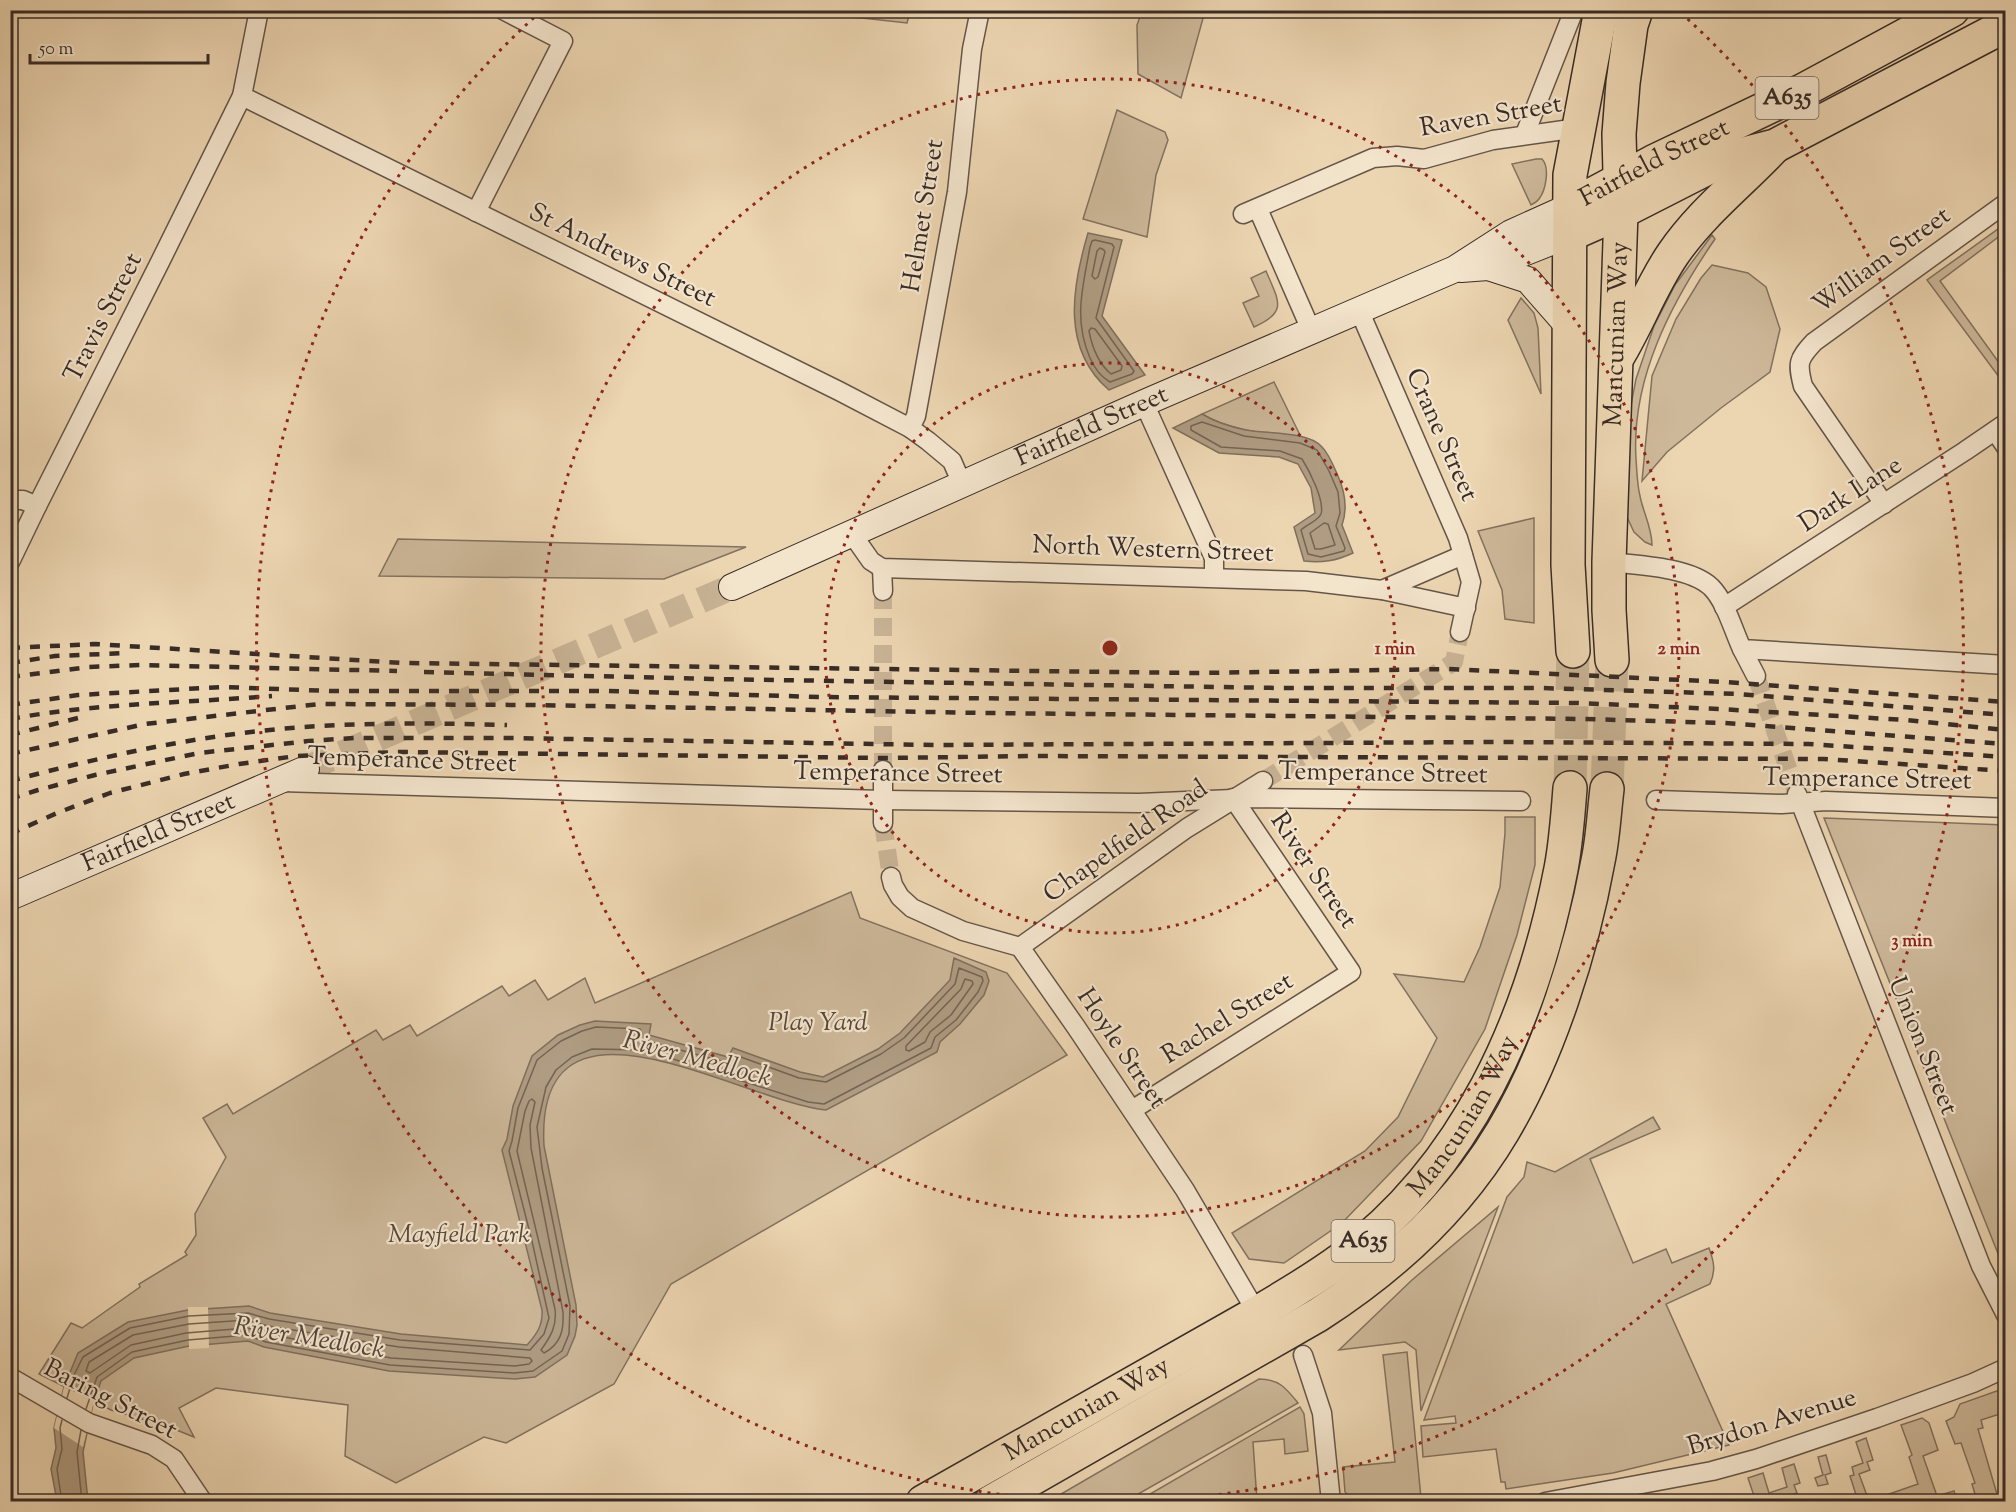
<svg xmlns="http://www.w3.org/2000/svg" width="2016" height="1512" font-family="'Sorts Mill Goudy',serif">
<rect width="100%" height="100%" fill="#ecd5b1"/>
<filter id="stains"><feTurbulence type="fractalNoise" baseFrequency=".00333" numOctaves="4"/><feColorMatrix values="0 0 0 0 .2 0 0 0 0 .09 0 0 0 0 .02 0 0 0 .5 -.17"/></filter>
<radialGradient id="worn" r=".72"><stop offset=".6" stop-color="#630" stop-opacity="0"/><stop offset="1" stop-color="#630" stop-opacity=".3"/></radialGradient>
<g fill="#cdb899" stroke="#827260" stroke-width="1.5">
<polygon points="767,10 910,11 907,23 862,18 766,12"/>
<polygon points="1142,11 1205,11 1181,98 1138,74 1137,25"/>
<polygon points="1117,110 1165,132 1168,140 1156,175 1147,237 1083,219"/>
<path d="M1536,159h6c8,8 4,31 -3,40 -2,3 -5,4 -8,6l-19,-41z"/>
<polygon points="2005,224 2005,232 1940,281 2005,371 2005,385 1927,280"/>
<path d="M1712,235l3,4c-44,64 -84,140 -79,220 1,12 1,25 4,37 3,16 12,32 12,49l-7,-3 -11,-10 -8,-17 4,-105 6,-31 18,-53 21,-41z"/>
<polygon points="1712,265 1748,273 1766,287 1780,329 1770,372 1721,408 1667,452 1642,481 1652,376 1676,319 1701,278"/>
<path d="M1266,271c12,29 23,41 -12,56l-11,-24 16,-7 -8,-18z"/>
<polygon points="1521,298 1534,313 1538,328 1541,394 1508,320"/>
<path d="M1274,382l27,55c-33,-4 -70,-5 -99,-23z"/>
<polygon points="1534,518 1534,623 1505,619 1502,590 1478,531"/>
<polygon points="398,539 746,547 664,579 379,576"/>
<polygon points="1505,817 1535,817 1535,865 1517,935 1485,1029 1421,1141 1342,1223 1284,1263 1249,1259 1232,1233 1365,1151 1398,1117 1437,1038 1394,974 1464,982 1480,947 1500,887 1505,833"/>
<polygon points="1824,818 2005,825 2005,1271"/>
<polygon points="851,892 860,918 1007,973 1067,1055 671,1284 614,1384 506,1443 484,1437 396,1483 345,1456 348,1405 216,1388 179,1408 194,1437 169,1427 111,1410 39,1374 71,1323 82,1328 140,1287 139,1284 187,1255 185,1252 196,1235 195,1214 226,1157 203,1118 227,1104 233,1114 376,1030 383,1040 410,1025 417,1036 502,986 509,996 535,980 548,1000 585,978 595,1003"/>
<path d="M1653,1117l7,12 -70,30 43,104 33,-14 6,14 37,-15c5,14 7,22 1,36l-44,20 63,141 -116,28 -107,16 -1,-7h-4l-5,-33 -73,8 -2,-31 35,-3 -1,-7 -31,4 83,-223 17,-20 3,-15 28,10z"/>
<polygon points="1498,1207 1421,1411 1416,1350 1405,1342 1339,1350 1412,1280"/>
<polygon points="1407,1352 1421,1498 1394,1502 1354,1501 1345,1492 1343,1467 1395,1462 1383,1355"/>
<path d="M1259,1379c20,0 27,9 39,24l-172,98h-77z"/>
<polygon points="2005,1388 2005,1417 2003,1413 1981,1420 1983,1428 1978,1429 1999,1501 1977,1501 1972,1484 1975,1483 1961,1443 1955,1444 1946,1421 1954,1417 1960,1404"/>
<polygon points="1300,1407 1304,1414 1308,1451 1285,1454 1284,1439 1253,1442 1257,1501 1138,1501"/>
<polygon points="1922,1418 1929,1423 1938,1450 1923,1456 1937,1496 1954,1491 1957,1501 1869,1501 1918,1484 1909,1457 1912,1455 1901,1425"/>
<polygon points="1866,1438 1873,1460 1867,1462 1870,1470 1859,1474 1869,1501 1858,1501 1850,1476 1854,1475 1852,1467 1863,1463 1856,1442"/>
<polygon points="1826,1455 1831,1473 1825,1475 1828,1484 1818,1486 1815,1478 1823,1475 1818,1457"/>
<polygon points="1794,1464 1800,1483 1794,1485 1797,1493 1785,1497 1787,1501 1767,1501 1765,1496 1753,1499 1753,1501 1743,1501 1743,1500 1754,1496 1748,1478 1763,1473 1769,1493 1787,1487 1782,1468"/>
</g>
<g fill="#af9c82" stroke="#7f6f5d" stroke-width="1.5">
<path d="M1088,233l34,7 -20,76 43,59 -36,15c-48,-41 -37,-103 -21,-157z"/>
<path d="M1202,414c13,8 30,13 44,16 20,4 63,1 76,17 7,7 12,20 16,29 7,16 10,32 4,49l11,28c-17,8 -31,10 -49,8l-10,-34 21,-14 -4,-25 -13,-24 -19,-7 -60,-4 -46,-25z"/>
<path d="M954,958l32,14 3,9 -5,14 -24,29 -20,18 -3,10 -111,58c-84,-8 -292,-141 -282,36l32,159 1,20 -2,11 -8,19 -32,22 -20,2 -126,-8 -125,-24 -16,-6 -59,5 -55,12 -33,23 -8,23 -10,48 5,49h-31l-6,-32 5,-21 -2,-20 10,-41 14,-34 50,-31 60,-12 61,-4 21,7 131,21 126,11c10,-11 16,-20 15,-35l-40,-160 5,-11 6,-33 19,-50 26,-21 22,-10 15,-4 56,3 -2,11 79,22 5,-9 67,24 23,5 55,-28 22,-16 50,-53z"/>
</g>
<g fill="#ecd5b1">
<polygon points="188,1307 208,1307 209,1348 189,1349"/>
<polygon points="64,1387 94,1401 83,1447 54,1428"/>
</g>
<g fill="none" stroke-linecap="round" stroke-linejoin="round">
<g stroke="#746454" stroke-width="1.5">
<path d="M1095,240l17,4 2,3 -18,71 38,53 -2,3 -22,8c-9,-5 -16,-15 -20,-24 -17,-39 -7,-72 0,-111l2,-6z"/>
<polygon points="1100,248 1104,250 1105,252 1098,277 1095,279 1092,276 1097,251"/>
<path d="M1091,328l4,1 27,37 -1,4 -10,4c-13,-11 -19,-27 -22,-43z"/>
<path d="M1202,422l42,14 56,7 17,7 12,21 9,21 2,21 -4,13 9,22 -1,3 -23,6 -13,-3 -7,-24c5,-5 17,-9 20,-16 4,-13 -12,-44 -19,-55l-22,-8 -59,-4 -30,-17v-4z"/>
<polygon points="1324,523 1328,524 1335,545 1321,549 1315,549 1310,533"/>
<polygon points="965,979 972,981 973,984 951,1015 930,1032 925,1042 909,1051 906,1050 906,1046 961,989"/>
<path d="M532,1099l3,3 -5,23 1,23 32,164c1,18 -2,32 -19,41l-3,-3c10,-14 16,-24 14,-41l-38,-158 8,-40 4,-10z"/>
<polygon points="247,1320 268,1326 399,1347 530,1358 532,1361 529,1364 515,1366 391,1358 268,1334 247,1328 186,1333 131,1345 90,1373 86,1371 89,1362 133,1335 189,1324"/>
<polyline points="67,1398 74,1375 83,1357 130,1328 189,1316 248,1313 269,1319 400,1340 530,1350 544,1334 549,1318 532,1241 509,1151 512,1141 518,1108 537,1060 561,1041 582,1031 596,1027 640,1029 644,1038 648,1041 727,1063 731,1062 738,1056 799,1078 826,1082 881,1054 904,1038 955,984 959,968 982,977 983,981 978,992 956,1020 935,1037 931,1048 824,1104 808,1102 645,1050 592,1049 572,1057 556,1070 546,1087 537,1127 542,1168 570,1306 569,1334 562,1351 533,1371 514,1373 390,1365 266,1342 247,1335 188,1340 132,1352 97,1377 86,1409"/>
<polyline points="62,1420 60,1428 62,1449 57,1469 62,1502"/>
<polyline points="81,1430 77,1452 82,1502"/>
</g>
<g stroke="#c8b395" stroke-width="18" stroke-dasharray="18 9" stroke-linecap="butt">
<polyline points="883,591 883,770"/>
<polyline points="1756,676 1797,794"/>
<polyline points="1263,781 1454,662 1460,632"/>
<polyline points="883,823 891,877"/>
</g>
<polyline stroke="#c8b395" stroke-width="26" stroke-dasharray="26 13" stroke-linecap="butt" points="306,769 732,587"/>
<g stroke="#c8b395" stroke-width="33" stroke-dasharray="33 16" stroke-linecap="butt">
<polyline points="1570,788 1573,651"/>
<polyline points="1607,789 1612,660"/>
</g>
<defs>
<g id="street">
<polyline points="242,96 839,391 910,428 928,441 952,461 962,484"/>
<polyline points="1525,134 1574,10"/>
<polyline points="1258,209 1311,330"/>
<polyline points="476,212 563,41 503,10"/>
<polyline points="1243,214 1373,158 1397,156 1424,159 1493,140 1578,128"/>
<polyline points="1359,310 1458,538 1471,582 1460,632"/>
<polyline points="1144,403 1214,558 1214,577"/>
<polyline points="910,428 916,416 957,192 972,49 980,10"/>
<polyline points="1995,431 2006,447"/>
<polyline points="10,500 23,500 37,506"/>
<path d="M1884,504l-81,-118c-6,-23 -5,-27 11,-44l192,-139"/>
<polyline points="852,534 871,561 882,568 1306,581 1382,590 1466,608"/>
<polyline points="10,562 37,506 160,262 242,96 259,10"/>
<path d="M1609,562c28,3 81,5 102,25 15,15 22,43 31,62l264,16"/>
<polyline points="882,568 883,591"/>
<polyline points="1382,590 1463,555"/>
<polyline points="1724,607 1965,451 2006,423"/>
<polyline points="1742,649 1756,676"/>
<polyline points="281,782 882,800 1139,803 1256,798 1521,801"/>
<polyline points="1797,794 1981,1266 2006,1315"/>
<polyline points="1656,800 1782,804 1826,801 2006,808"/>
<polyline points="883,823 883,770"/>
<polyline points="891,877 893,885 900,897 912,908 963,931 1020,947 1076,1027 1185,1190 1257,1313"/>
<polyline points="1020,947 1187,828 1263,781"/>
<polyline points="1132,1110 1351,972 1233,798"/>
<polyline points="1303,1355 1322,1413 1331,1502"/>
<polyline points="10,1377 89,1423 152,1445 174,1459 203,1502"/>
<polyline points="1545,1502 1712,1471 1756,1459 1877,1418 1973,1383 2006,1368"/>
</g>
<g id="secondary">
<polyline points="1488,267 1528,280 1570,328"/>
<polyline points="1461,269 1488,267 1571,234"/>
<path id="s1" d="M732,587l412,-184 311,-134 56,-36 60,-27"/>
<path id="s2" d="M10,897l296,-128"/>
</g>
<g id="highway">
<path id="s3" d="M1571,206l82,-44 149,-71 150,-81"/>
<polyline points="1571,234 1621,212 1725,159 1775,146 2006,25"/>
<path d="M1618,356c20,-33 33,-70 55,-102 28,-41 67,-71 101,-107"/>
<polyline points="1573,651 1568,565 1570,175 1601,10"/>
<path id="s4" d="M1612,660l-3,-50v-48l12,-350 -2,-78 4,-51 8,-58 5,-15"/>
<path id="s5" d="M923,1502l334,-189c29,-17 58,-34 85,-54 125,-92 190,-240 219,-390 5,-26 7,-54 9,-81"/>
<path d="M991,1502l327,-187c73,-47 140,-108 185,-184 46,-77 79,-182 95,-270 5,-23 6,-48 9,-72"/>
</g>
</defs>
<use href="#street" stroke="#655649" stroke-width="21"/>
<use href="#secondary" stroke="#382c26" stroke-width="28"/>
<use href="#highway" stroke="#382c26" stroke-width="36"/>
<use href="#street" stroke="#f3e4cc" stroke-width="18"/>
<use href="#secondary" stroke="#f3e4cc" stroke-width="26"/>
<use href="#highway" stroke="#ecd5b1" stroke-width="33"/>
<g stroke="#382c26" stroke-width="4.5" stroke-dasharray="10 10" stroke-linecap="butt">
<polyline points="10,648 95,644 403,663 1198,673 1449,669 1724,682 2006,702"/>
<polyline points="10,663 55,656 127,653"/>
<polyline points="424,672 712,679 1281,688 1541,688 1738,694 2006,715"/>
<polyline points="10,677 89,667 140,665 397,671"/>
<polyline points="10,705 78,695 223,687 332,691 608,691 820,697 1577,703 1719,709 1906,720 2006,730"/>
<path d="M10,719c86,-16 175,-16 262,-23"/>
<polyline points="10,735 82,717"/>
<polyline points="10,754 145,724 319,704 534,705 985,713 1584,719 1725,723 2006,744"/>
<path d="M10,781c65,-17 131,-33 197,-43 99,-16 200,-16 300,-13"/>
<polyline points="10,799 38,790 95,775 199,753 309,741 354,738 510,738 934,745 1501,742 1808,744 2006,757"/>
<polyline points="10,834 57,813 110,793 184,774 239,764 296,756 399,752 888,758 1030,756 1824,759 2006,771"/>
</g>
</g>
<g fill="none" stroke="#8f2418" stroke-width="3" stroke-dasharray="3 6">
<circle cx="1110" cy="648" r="285"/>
<circle cx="1110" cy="648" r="569"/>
<path d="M1080 1501A854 854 0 0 1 539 13M1681 13A854 854 0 0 1 1140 1501"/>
</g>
<g text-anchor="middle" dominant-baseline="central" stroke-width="4.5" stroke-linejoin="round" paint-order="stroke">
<g fill="#f3e4cc" stroke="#706358" stroke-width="1.5">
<rect x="1755.5" y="77" width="63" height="42" rx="4.5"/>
<rect x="1331.5" y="1220" width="63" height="42" rx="4.5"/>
</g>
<g font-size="24" font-weight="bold" fill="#382c26">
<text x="1787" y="98">A635</text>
<text x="1363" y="1241">A635</text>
</g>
<g font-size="26" fill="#382c26" stroke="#f3e4cc">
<text transform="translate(1491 117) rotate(-10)">Raven Street</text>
<text stroke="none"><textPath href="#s3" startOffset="94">Fairfield Street</textPath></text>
<text transform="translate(924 216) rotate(-81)">Helmet Street</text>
<text transform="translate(622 256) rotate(26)">St Andrews Street</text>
<text transform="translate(1882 261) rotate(-36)">William Street</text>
<text transform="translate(104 318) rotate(-63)">Travis Street</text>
<text stroke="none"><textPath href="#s4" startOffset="326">Mancunian Way</textPath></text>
<text stroke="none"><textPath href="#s1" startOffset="394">Fairfield Street</textPath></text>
<text transform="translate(1441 435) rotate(66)">Crane Street</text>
<text transform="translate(1851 495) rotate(-33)">Dark Lane</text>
<text transform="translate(1153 550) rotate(2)">North Western Street</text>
<text transform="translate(412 761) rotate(2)">Temperance Street</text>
<text transform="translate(898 774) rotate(1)">Temperance Street</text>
<text transform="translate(1383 774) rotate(1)">Temperance Street</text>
<text transform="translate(1867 780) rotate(1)">Temperance Street</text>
<text stroke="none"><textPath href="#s2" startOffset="162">Fairfield Street</textPath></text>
<text transform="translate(1126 842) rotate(-35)">Chapelfield Road</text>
<text transform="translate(1313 871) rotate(56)">River Street</text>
<text transform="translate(1228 1019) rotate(-32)">Rachel Street</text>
<text transform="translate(1922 1046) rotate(68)">Union Street</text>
<text transform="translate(1121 1049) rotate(56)">Hoyle Street</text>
<text stroke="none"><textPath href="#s5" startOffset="674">Mancunian Way</textPath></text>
<text transform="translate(110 1400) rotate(27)">Baring Street</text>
<text stroke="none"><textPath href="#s5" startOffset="188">Mancunian Way</textPath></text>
<text transform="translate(1772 1423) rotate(-17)">Brydon Avenue</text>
</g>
<g font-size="26" font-style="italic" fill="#56483d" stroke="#f3e4cc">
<text x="818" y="1023">Play Yard</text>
<text x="459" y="1235">Mayfield Park</text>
</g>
<g font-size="27" font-style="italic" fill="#56483d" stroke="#f3e4cc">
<text transform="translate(697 1060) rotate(15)">River Medlock</text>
<text transform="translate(309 1339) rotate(9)">River Medlock</text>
</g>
</g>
<circle cx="1110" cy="648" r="9" fill="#8f2418" stroke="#f3e4cc" stroke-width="3"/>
<g font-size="18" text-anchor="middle" font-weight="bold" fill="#8f2418" stroke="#f3e4cc" stroke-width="4.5" stroke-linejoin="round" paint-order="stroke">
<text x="1395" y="654">1 min</text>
<text x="1679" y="654">2 min</text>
<text x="1912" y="946">3 min</text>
</g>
<rect width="2016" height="1512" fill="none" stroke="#ecd5b1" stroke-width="36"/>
<rect x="12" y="12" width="1992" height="1488" fill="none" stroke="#382c26" stroke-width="3"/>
<rect x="18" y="18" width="1980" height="1476" fill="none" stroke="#382c26" stroke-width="1.5"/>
<path d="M30 54v9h178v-9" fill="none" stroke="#382c26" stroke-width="3"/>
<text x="39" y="54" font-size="18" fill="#382c26" stroke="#f3e4cc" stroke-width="4.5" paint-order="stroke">50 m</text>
<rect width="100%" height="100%" filter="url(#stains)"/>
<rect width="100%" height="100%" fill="url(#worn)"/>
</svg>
